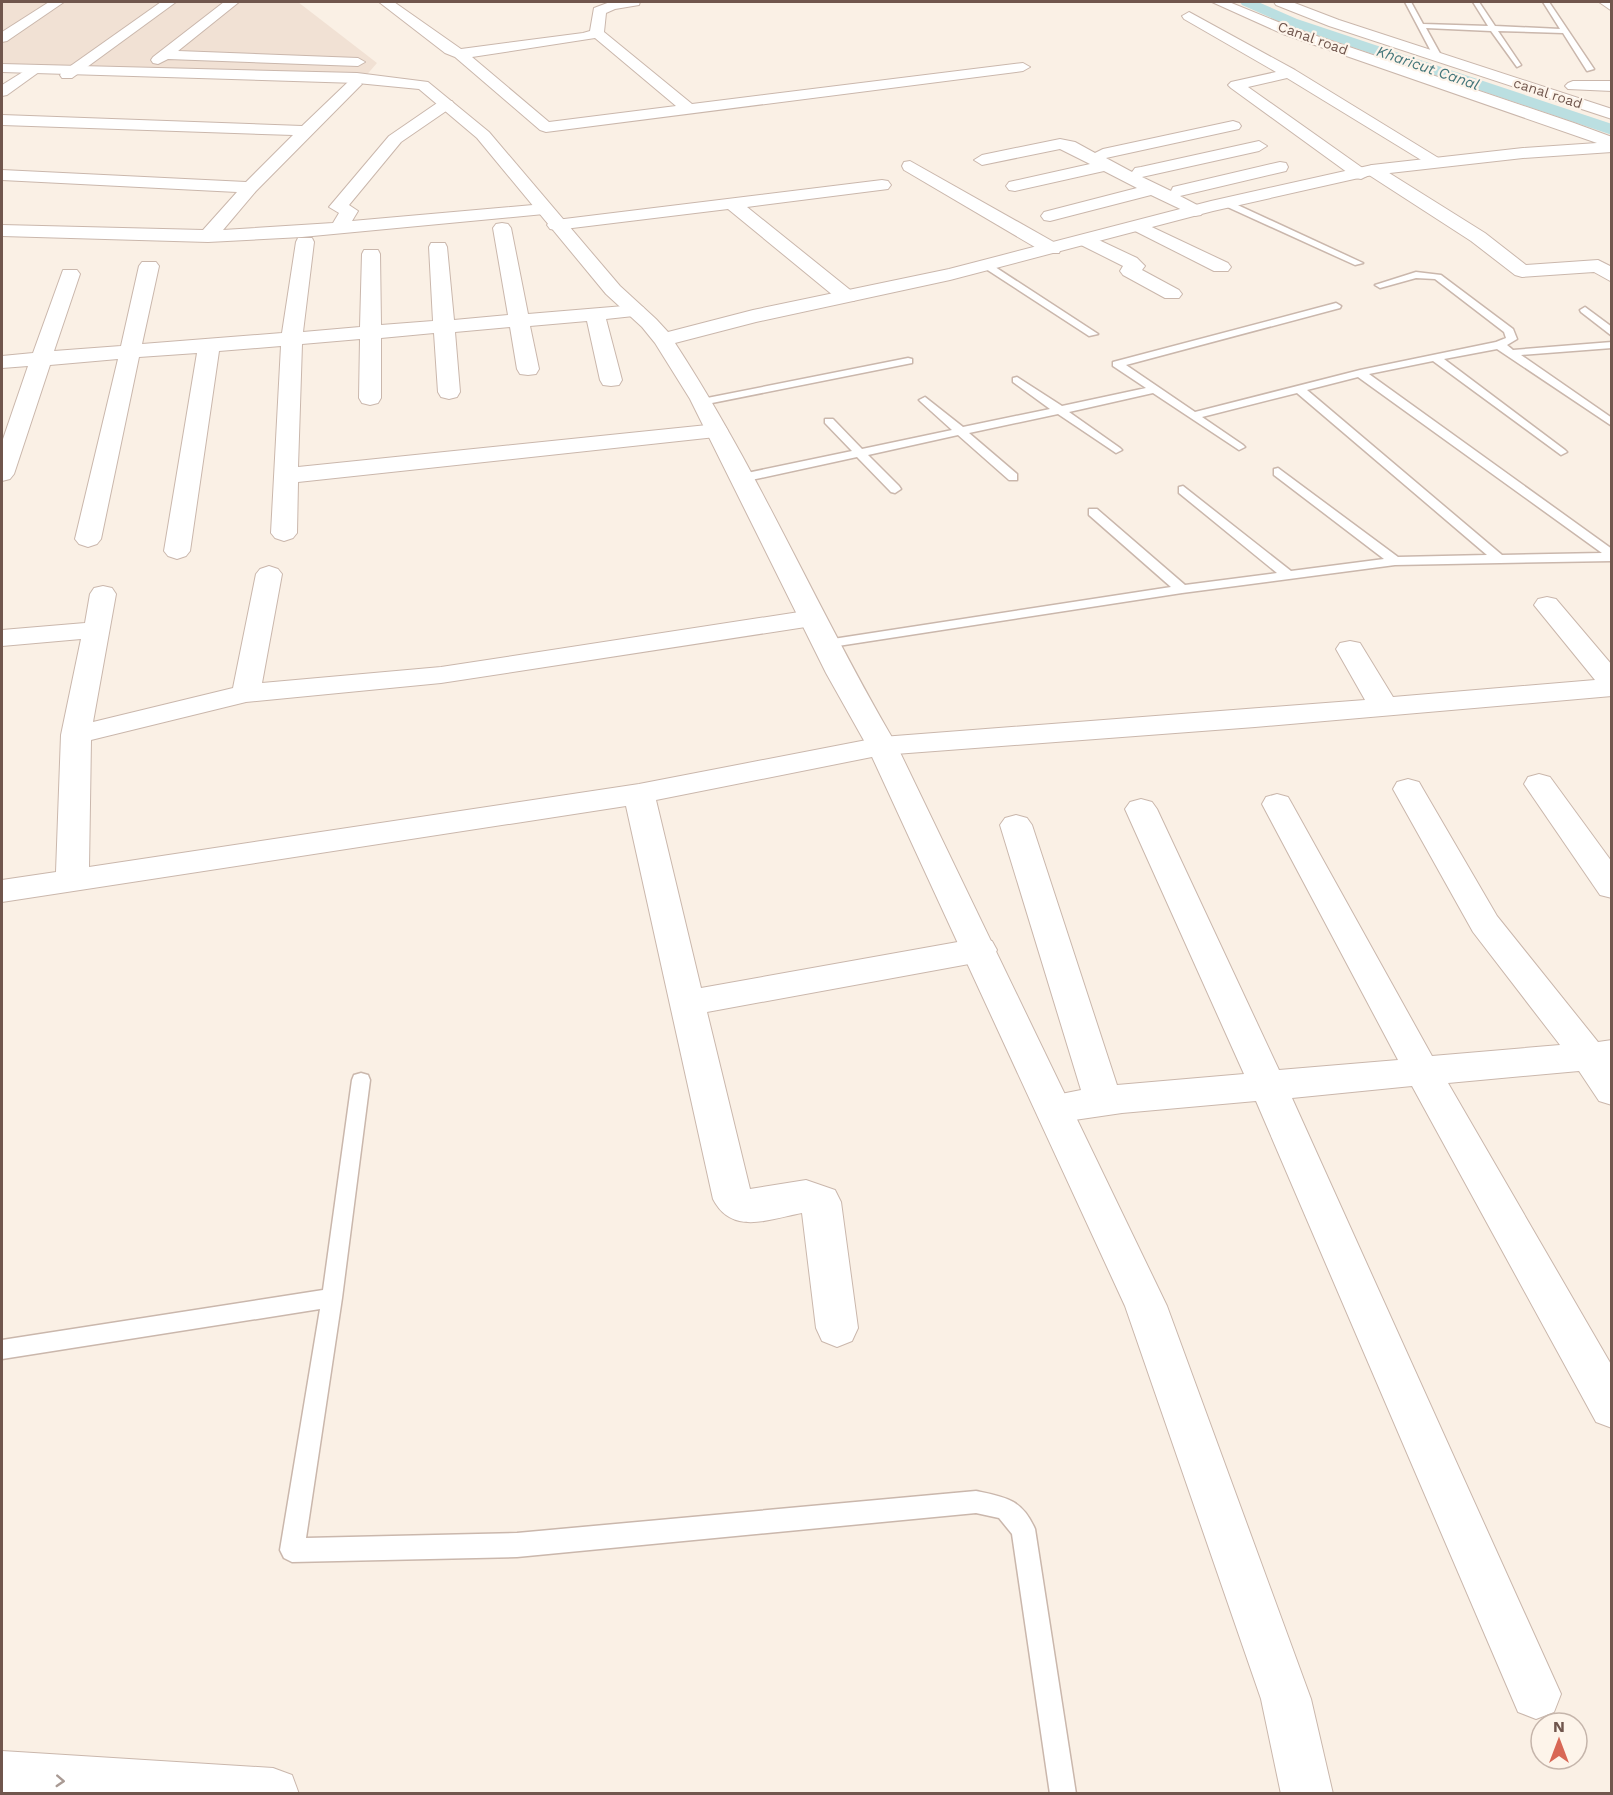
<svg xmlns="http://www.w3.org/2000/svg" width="1613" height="1795" font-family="'Work Sans',sans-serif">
<rect width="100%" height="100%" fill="#faf0e5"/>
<polygon fill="#f1e1d4" points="2,2 298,2 377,63 364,78 2,67"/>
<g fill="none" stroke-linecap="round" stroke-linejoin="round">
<polygon fill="#bbdfe1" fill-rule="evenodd" points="1240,2 1258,2 1297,19 1612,124 1612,135 1287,25 1242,5"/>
<defs>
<g id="service">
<polygon points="1405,2 1411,2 1423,24 1488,26 1473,2 1479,2 1495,26 1560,29 1543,2 1549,2 1594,69 1587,71 1563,33 1498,31 1521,65 1517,67 1491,31 1426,28 1442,57 1435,59"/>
<polygon points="1223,201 1229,201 1363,263 1355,265 1223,205"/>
<polygon points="983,263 989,263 1098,334 1089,336 983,267"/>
<path d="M1416,272l25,3 72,54 4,10 -10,6 6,5 99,-8v6l-91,7 91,63v8l-115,-77 -53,10 121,91 2,2 -6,3 -128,-94 -64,13 243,175v12l-217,4 -213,28 -357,55 -5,-1 -2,-3 2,-3 351,-54 -82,-72v-6h8l88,76 92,-12 -98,-80v-6l4,-1 108,85 93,-12 -110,-84v-6l4,-1 120,89 89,-2 -190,-162 -95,24 41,28 2,2 -6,3 -86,-57 -84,19 51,36 2,2 -6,3 -58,-39 -89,19 48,41v6h-8l-51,-45 -90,20 31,31 2,3 -6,4 -4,-1 -34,-35 -115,25 -6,-4 6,-4 110,-23 -27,-28v-4h8l29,30 90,-19 -31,-28 -2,-2 6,-3 38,30 87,-18 -37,-27v-4l4,-1 45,29 84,-18 -33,-22v-4l223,-59 5,3 -1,2 -214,57 69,47 165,-42 136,-28 10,-4 -2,-6 -69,-53 -19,-1 -36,10 -5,-3zM1358,377l244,176 -100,2 -195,-165z"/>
<polygon points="1585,307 1612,327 1612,336 1581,312 1580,310"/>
<polygon points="908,358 912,359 912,363 702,405 696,402 702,399"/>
<path d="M361,1073l7,2 2,5 -28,218 -36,240 211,-5 459,-42c29,6 46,8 59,38l41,265h-26l-38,-260 -13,-16 -23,-5 -459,44 -225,5 -8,-4 -4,-8 40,-241 -318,50v-19l321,-50 29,-210 2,-5z"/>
</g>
<g id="minor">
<polygon points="49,2 64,2 7,41 2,42 2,32"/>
<polygon points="161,2 176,2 72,78 62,78 60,75 62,72"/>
<polygon points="224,2 239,2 178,51 358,58 365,62 358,66 168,59 158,64 153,63 151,60 153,57"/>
<path d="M379,2h15l67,47 122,-16 7,-2 4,-23 16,-6h30l-1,3 -24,4 -9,4 -2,19 88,72 331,-41 7,4 -7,4 -477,61 -6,-2 -85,-73 -10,-4zM595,38l81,68 -127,16 -77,-65z"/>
<polygon points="1274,2 1292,2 1339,20 1612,109 1612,119 1329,26 1276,5"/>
<polygon points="1599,2 1612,2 1612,11"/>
<polygon points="1189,12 1295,70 1445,162 1443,166 1431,166 1287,78 1248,87 1364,169 1372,165 1378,166 1485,233 1526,265 1598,260 1612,267 1612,282 1594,272 1522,277 1515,275 1471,241 1369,175 1361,179 1355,178 1231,88 1228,85 1231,82 1276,72 1184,19 1182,16"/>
<polygon points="34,65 41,69 39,72 7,95 2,96 2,85"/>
<polygon points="354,79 359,81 362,84 359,87 256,191 223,230 333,223 339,213 329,207 389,136 440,101 452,101 454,104 452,107 401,142 349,205 358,211 352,221 544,204 550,205 553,209 550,213 544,214 302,237 208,242 2,236 2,225 203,230 237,192 2,180 2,170 246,182 293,135 2,125 2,115 302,126 349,81"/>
<polygon points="1573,81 1612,81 1612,91 1568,89 1565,86 1568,83"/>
<polygon points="1233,121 1239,123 1241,126 1239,129 1106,158 1132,172 1135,168 1141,167 1259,141 1267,146 1259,151 1142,177 1171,191 1173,187 1280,162 1286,163 1288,167 1286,171 1180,196 1201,207 1204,211 1201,215 1195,216 1151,195 1050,221 1044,220 1041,216 1044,212 1137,188 1104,171 1015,191 1009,190 1006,186 1009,182 1090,164 1060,149 982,165 974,160 982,155 1060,139 1075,142 1095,153 1103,149"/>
<polygon points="910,161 1059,245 1061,249 1059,253 1045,253 904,170 902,166 904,162"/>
<polygon points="882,180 888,181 891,185 888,189 747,207 854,293 857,297 854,301 840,301 728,209 556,230 550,229 547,225 550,221 556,220"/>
<polygon points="1139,221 1228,263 1231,267 1228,271 1214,271 1133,230 1130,226 1133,222"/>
<polygon points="502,223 508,224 511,228 528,314 636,305 643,307 646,311 643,315 606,319 622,380 619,385 611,386 603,385 600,380 587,321 530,326 539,369 536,374 528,375 520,374 517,369 510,327 455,332 460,392 457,397 449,399 441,397 438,392 434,333 381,338 381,398 378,403 370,405 362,403 359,398 360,339 302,344 298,467 717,424 725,426 728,431 725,436 298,482 297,533 293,538 284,541 275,538 271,533 281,346 219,351 190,551 186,556 177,559 168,556 164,551 197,353 139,357 101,539 97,544 88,547 79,544 75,539 118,359 50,365 14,474 10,479 2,481 2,442 28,366 2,368 2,356 33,353 63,270 77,270 80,274 54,351 121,346 139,266 142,262 156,262 159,266 142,344 282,333 296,242 298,238 312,238 314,242 303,332 360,327 362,254 364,250 378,250 380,254 381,325 433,321 429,247 431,243 445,243 447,247 454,320 508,315 493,228 496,224"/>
<polygon points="1086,234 1137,258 1145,266 1142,270 1179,290 1182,294 1179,298 1165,298 1123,275 1120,271 1123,266 1079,244 1077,240 1079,236"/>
<path d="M269,566l9,3 4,5 -20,109 179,-16 371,-57 10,2 3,6 -3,6 -10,2 -371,57 -195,19 -155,38 -2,127 550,-83 243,-47 483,-37 -29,-51 4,-6 10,-2 10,2 33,54 202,-17 -61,-75 4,-6 9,-2 9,2 56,66v31l-357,31 -373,28 -226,45 45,188 279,-50 12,3 5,9 -5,9 -12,3 -273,50 43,177 56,-9 29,10 6,12 17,126 -6,13 -15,6 -15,-6 -6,-13 -14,-115c-33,6 -70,23 -89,-14l-87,-393 -624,96v-22l54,-8 5,-137 20,-96 -79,7v-16l83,-7 5,-29 4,-6 9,-2 9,2 4,6 -23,128 140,-34 23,-114 4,-5z"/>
<polygon points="1539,774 1550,777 1612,862 1612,898 1600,895 1524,784 1528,777"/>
<polygon points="1408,779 1419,782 1423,789 1497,916 1598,1042 1612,1040 1612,1105 1599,1101 1579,1071 1448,1083 1612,1366 1612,1428 1596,1422 1412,1086 1292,1098 1561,1694 1554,1712 1536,1719 1518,1712 1256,1101 1122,1113 1054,1123 1041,1118 1035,1108 1041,1098 1081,1090 1000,825 1005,818 1016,815 1027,818 1032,825 1117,1085 1244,1074 1125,809 1130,802 1141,799 1152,802 1157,809 1279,1070 1398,1060 1262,804 1266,797 1277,794 1288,797 1292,804 1432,1056 1560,1045 1473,932 1393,789 1397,782"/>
</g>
<g id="tertiary">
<path d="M1212,2h17l64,26 281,95 38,14v15l-89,6 -151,17 -159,36 -263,69 -194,42 -81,21c84,128 144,271 222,403l270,560 144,393 22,95h-52l-20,-95 -136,-393 -258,-560 -41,-73 -136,-274 -35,-56 -13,-16 -36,-33 -129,-156 -58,-49 -62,-6 -355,-11v-8l355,9 71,9 61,50 131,154 36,33 12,13 85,-22 196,-41 262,-68 161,-36 151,-17 74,-5 -314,-109z"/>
<polygon points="2,1751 273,1768 292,1775 299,1794 2,1794"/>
</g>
</defs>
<use href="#service" stroke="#cab7ac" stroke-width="3"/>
<use href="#minor" stroke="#cab7ac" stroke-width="2"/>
<use href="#tertiary" stroke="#cab7ac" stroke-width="2"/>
<use href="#service" fill="#fff" fill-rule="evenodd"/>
<use href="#minor" fill="#fff" fill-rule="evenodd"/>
<use href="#tertiary" fill="#fff" fill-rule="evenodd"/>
</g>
<defs><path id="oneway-chevron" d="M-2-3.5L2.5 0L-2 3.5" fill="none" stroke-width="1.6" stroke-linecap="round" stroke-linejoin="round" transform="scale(1.5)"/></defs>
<use stroke="#a99a94" href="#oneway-chevron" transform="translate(60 1781) rotate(3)"/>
<g text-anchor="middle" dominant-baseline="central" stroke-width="4.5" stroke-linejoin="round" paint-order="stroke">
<g font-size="14" fill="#70564d" stroke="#fdf4ea">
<text transform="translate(1313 38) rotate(20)">Canal road</text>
<text transform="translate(1548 93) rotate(18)">canal road</text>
</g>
<g font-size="15" font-style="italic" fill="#45777b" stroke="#fdf4ea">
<text transform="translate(1428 68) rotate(19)">Kharicut Canal</text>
</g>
</g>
<rect width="1613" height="1795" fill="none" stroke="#70564d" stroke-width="6"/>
<g transform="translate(1559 1741)"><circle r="28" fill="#fdf4ea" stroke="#c5b5ab" stroke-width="1.5"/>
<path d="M0-4.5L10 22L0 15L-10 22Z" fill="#d86755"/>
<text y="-9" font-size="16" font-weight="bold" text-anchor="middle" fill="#70564d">N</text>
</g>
</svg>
